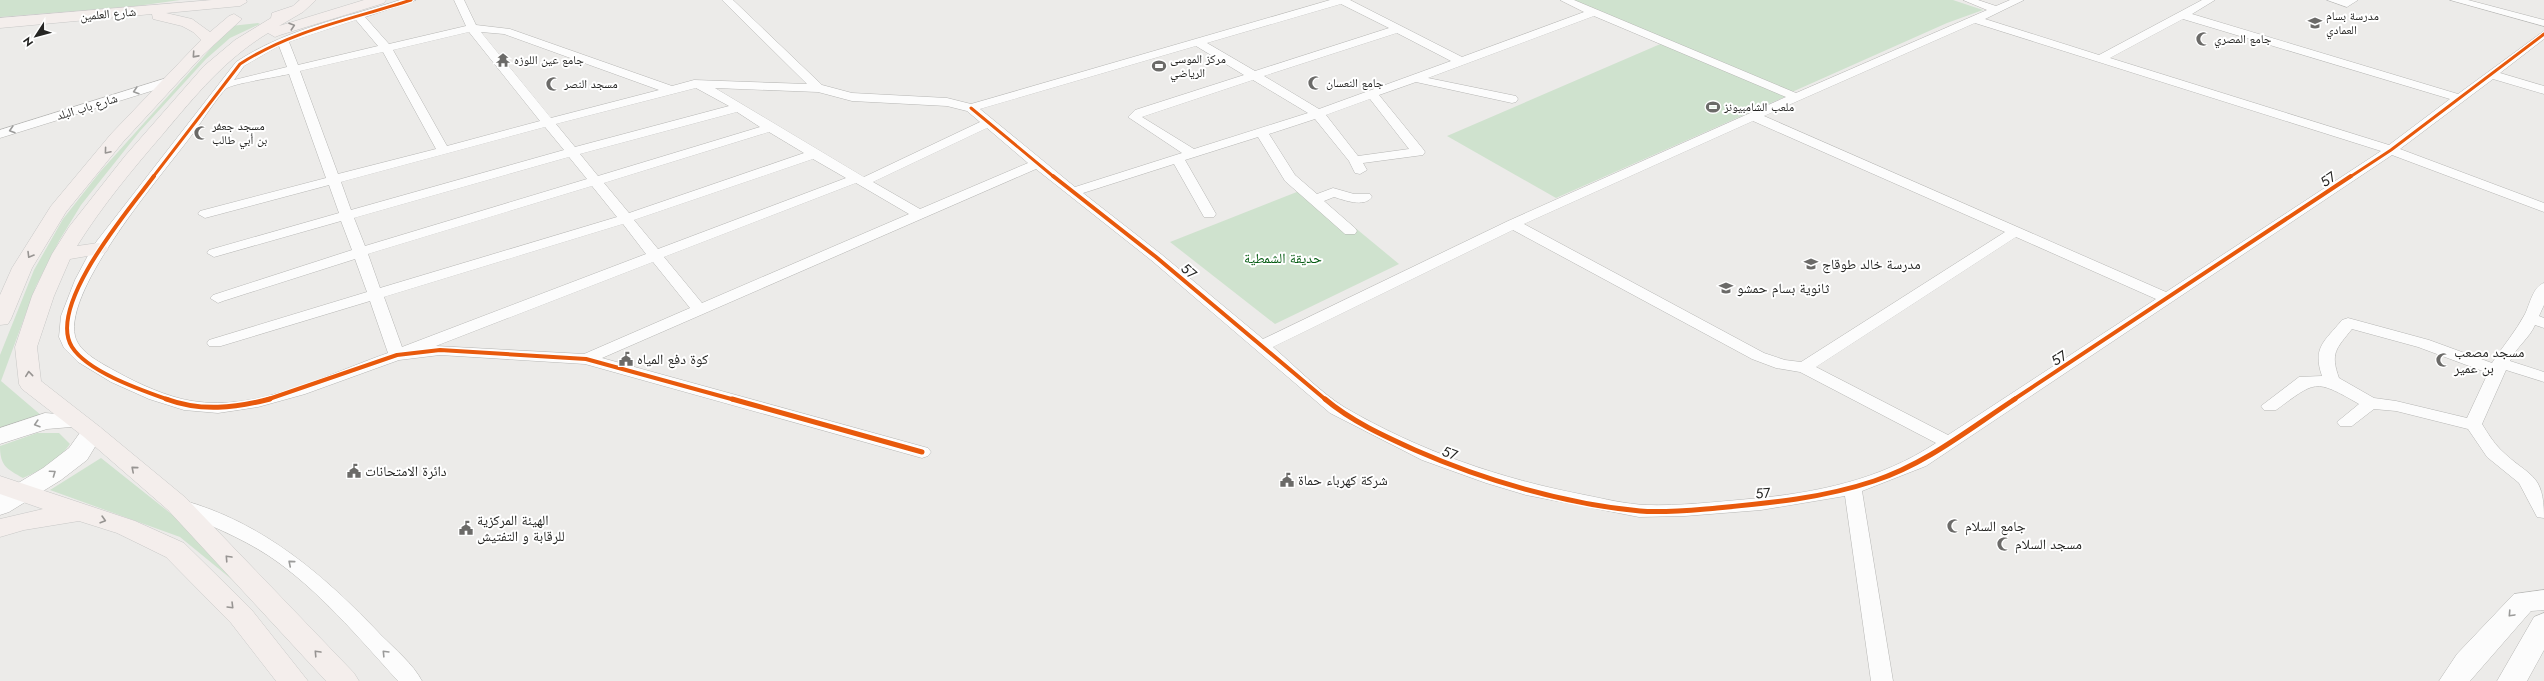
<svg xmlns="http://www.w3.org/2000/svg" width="2544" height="681" font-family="Jost,'Noto Naskh Arabic',sans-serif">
<rect width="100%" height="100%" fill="#ecebe9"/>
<g fill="#cfe2ce">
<polygon points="0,0 180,0 137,6 0,17"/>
<polygon points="1570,0 1953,0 1983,10 1947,23 1792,92"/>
<polygon points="258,23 260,24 230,38 206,59 140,131 81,205 59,241 36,286 1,381 42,416 0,428 0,355 34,270 63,219 100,172 231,26"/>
<polygon points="1665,42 1787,96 1556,198 1447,136"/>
<polygon points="1307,188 1399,264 1275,324 1170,242"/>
<path d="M37,433h22l11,11c-12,17 -27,25 -47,34 -16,-9 -23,-12 -23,-32z"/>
<polygon points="101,458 194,532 235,582 180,537 50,490"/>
</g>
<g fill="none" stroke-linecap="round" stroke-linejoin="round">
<defs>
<g id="street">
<path d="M400,0h16l-51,17 24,27 77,-18 -12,-26h10l12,25 34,4 162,57 22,-6 113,4 -85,-84h11l89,85 30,8 95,5 24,6 359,-104h20l112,57 122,-45 -24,-12h14l222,93 191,-83 -24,-10h15l18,6 14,-6h14l-39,19 114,36 103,-55h13l-23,14 266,80 86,-63v8l-44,34 44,13v8l-51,-15 -93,70 144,54v9l-152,-57 -466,311 -64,25 31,190h-22l-26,-185 -84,14 -76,6 -46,1 -113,-22 -40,-12 -64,-23 -92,-47 -179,-153 -115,-91 -434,189 326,90 3,4 -3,4 -6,2 -337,-94 -145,-9 -41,5 -94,34 -47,13 -40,6 -34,-3 -35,-11 -38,-17 -33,-20 -14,-14 -5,-11 2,-21 14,-36 18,-34 143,-184c50,-33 108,-44 164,-62zM1341,4l48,24 -134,43 -48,-28zM1594,16l192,81 -278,124 -245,118 -102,-85 -78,-61 91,-29 30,53h10l2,-3 -31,-54 73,-23 27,44 60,53h10l2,-3 -2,-3 -31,-27 10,-4c10,3 30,11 38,0l-2,-3h-16l-21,-6 -16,6 -22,-19 -26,-41 46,-15 34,42 6,12 5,1 7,-4 -4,-7 60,-8 2,-3 -2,-3 -44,-54 37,-13 96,21 4,-1 2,-3 -2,-3 -88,-18zM2183,19l267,80 -61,46 -279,-87zM356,20l22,26 -80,19 -9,-23zM1975,23l406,128 -215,141 -402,-176zM469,32l71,89 -93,25 -54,-96zM481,32l23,2 155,56 -108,28zM1397,33l54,28 -132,48 -55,-33zM279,46l8,21 -53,13 10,-14zM1196,46l48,29 -109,35 -7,7 54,36 -107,34 -95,-78zM383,52l53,97 -98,25 -38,-103zM289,74l37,104 -126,33 -2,3 7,4 124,-33 10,28 -130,37 -2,3 7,4 127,-36 11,29 -139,45 -3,3 8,5 5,-2 132,-42 12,33 -158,48 -2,3 2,3h12l149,-45 18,52c-61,21 -129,59 -196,48 -25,-4 -53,-17 -75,-29 -14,-8 -38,-19 -42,-36 -11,-48 87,-161 116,-200 8,-10 28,-42 36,-48 9,-5 50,-11 62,-14zM1253,80l55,33 -114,36 -52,-32zM696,88l33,18 -154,41 -19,-23zM715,88l103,4 34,9 95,5 20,5 13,11 -116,55zM1370,99l39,50 -51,7 -32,-41zM737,112l23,15 -162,49 -18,-22zM1753,121l252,111 -204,130 -16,-2 -21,-7 -240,-129zM545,127l19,23 -213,60 -10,-28zM987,128l41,35 -108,46 -47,-27zM769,132l35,21 -175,60 -25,-30zM569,157l18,22 -222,67 -11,-28zM813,159l33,19 -188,71 -24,-29zM856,183l53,31 -207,89 -38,-46zM592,186l25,31 -237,71 -12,-34zM623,224l23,30 -244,93 -18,-50zM1513,230l239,129 24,9 24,4 136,71c-56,37 -120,50 -187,56 -34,3 -69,7 -103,6 -21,-1 -41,-6 -61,-10 -84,-16 -166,-44 -241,-88 -24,-15 -49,-41 -71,-60zM2016,237l140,62 -208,136 -132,-68zM653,262l37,46 -106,46 -148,-8z"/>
<polygon points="2327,0 2358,0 2347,7"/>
<polygon points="2450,0 2468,0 2544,20 2544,26"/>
<polygon points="173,76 177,77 177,83 0,138 0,130"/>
<path d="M2544,283v22l-5,11 5,2v10l-9,-3c-6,14 -19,22 -25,36l34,11v10l-38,-12 -24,54c5,8 11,18 18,25 29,29 44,22 44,69l-7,-1 -18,-34 -32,-26 -19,-28 -72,-18 -22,-2 -22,17h-12l-3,-4 22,-18c-45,-26 -43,-23 -83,6h-12l-3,-4 38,-29 23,-1c-10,-29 3,-35 20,-56l6,-2 81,22 63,23c11,-17 24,-32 33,-49 5,-10 8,-28 19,-31zM2352,329l66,18 70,26 -21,45 -71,-17 -22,-3 -35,-20c-9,-25 -3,-29 13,-49z"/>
<path d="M182,500c81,22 143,76 199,135 14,14 32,29 41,46h-24c-40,-44 -80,-92 -129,-125 -29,-19 -62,-32 -94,-46l-2,-4 2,-4z"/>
</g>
<g id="secondary">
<polygon points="45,413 83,416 87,421 83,426 47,429 0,444 0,428"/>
<polygon points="92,424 100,427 104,432 87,460 61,480 9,512 0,515 0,494 43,468 69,448 84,427"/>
<polygon points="2544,590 2544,610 2531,611 2470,681 2439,681 2457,654 2514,594"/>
<polygon points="2544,613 2544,650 2527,681 2497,681 2534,617"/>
</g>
<g id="primary">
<polygon points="212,0 246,0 247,2 240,6 166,13 192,19 210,32 229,16 234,14 242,19 203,55 123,142 66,212 32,268 11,319 8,324 0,325 0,295 12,268 51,206 111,134 201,40 193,32 182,26 153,19 152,14 0,28 0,18"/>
<path d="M300,0h16l-13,12 -24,14 85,-26h22l-2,3 -104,32 -5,2 -7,-4c-44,27 -72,62 -105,101 -31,36 -61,72 -86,112l21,-3 7,2 3,4 -3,4 -35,6 -16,37 -17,51 4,34 59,46 86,71 168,175 5,8h-33l-158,-171 -84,-73 -62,-48 -3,-5 -4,-37 17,-51 20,-42 17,-27 56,-71 79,-90 31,-26 36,-22 1,-5 21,-7z"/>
<polygon points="0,476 135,521 184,543 251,609 308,681 276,681 231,623 166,557 117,533 79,521 24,530 0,537 0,519 43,509 0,494"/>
</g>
</defs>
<use href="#street" stroke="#b6b6b4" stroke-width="1"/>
<use href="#secondary" stroke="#b6b6b4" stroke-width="1"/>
<use href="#primary" stroke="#c8c8c7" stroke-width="1"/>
<use href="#street" fill="#fcfcfc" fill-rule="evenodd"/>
<use href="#secondary" fill="#fcfcfc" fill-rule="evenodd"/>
<use href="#primary" fill="#f4eeec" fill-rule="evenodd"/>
<defs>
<g id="cycleway-far2">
<polyline points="971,108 1054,177"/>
<path d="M153,177l87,-113c52,-34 113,-45 171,-64"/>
<polyline points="2350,177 2391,150 2544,34"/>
</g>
<g id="cycleway-far1">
<path d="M154,176c-24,32 -108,130 -82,171 16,25 69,43 97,53"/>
<polyline points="1053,176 1156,257 1326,400"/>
<polyline points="266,400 397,355 440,350 586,359 735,400"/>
<polyline points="2013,400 2351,176"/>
</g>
<g id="cycleway">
<path d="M166,399c35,13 69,9 104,0"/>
<polyline points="732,399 922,452"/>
<path d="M1325,399c26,22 59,37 90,51 68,30 150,54 225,61 25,2 52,-1 77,-3 54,-5 106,-10 157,-27 52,-17 95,-52 141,-82"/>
</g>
</defs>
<use href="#cycleway-far2" stroke="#fff" stroke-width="5"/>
<use href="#cycleway-far1" stroke="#fff" stroke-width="6"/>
<use href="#cycleway" stroke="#fff" stroke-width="8"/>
<use href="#cycleway-far2" stroke="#e8590c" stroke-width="3"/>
<use href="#cycleway-far1" stroke="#e8590c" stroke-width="4"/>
<use href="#cycleway" stroke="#e8590c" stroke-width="5"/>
</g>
<defs><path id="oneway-chevron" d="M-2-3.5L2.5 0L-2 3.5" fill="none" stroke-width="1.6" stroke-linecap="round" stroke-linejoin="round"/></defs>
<g stroke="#979492">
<use href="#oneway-chevron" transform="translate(292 26) rotate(-18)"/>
<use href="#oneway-chevron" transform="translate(195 55) rotate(132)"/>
<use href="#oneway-chevron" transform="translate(107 151) rotate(130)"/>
<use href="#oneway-chevron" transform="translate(30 255) rotate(121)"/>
<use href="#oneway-chevron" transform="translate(29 374) rotate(-96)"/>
<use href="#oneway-chevron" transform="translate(134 469) rotate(-139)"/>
<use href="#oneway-chevron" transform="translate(103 520) rotate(16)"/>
<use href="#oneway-chevron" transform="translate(228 558) rotate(-133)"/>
<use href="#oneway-chevron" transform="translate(231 606) rotate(45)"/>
<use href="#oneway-chevron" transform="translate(317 653) rotate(-133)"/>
</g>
<g stroke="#9b9b9a">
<use href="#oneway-chevron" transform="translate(136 91) rotate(163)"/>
<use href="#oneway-chevron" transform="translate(12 130) rotate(163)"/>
<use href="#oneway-chevron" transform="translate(37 424) rotate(163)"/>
<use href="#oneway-chevron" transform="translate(53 473) rotate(-35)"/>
<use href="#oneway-chevron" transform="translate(291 563) rotate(-140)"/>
<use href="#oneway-chevron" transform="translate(2511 614) rotate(133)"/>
<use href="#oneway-chevron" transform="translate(385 653) rotate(-134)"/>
</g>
<defs>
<symbol id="school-bare" viewBox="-9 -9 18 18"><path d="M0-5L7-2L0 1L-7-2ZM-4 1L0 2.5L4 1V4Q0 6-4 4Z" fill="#6b6a68" stroke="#fff" stroke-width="2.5" paint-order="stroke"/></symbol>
<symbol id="mosque-bare" viewBox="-9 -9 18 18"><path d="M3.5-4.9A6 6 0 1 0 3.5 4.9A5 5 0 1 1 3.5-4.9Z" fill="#6b6a68" stroke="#fff" stroke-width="2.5" paint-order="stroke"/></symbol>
<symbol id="temple-bare" viewBox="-9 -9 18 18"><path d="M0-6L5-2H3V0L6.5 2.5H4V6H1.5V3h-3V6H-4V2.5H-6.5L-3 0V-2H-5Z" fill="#6b6a68" stroke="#fff" stroke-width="2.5" paint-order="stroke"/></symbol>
<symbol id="stadium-bare" viewBox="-9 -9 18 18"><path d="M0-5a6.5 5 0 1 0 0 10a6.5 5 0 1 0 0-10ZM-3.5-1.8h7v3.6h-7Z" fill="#6b6a68" stroke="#fff" stroke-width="2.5" paint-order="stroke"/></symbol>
<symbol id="civic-bare" viewBox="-9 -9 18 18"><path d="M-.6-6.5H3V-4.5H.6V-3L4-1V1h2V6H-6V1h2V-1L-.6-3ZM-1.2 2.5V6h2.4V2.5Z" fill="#6b6a68" stroke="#fff" stroke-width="2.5" paint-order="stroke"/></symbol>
</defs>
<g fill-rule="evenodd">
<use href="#school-bare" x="2305" y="13" width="20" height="20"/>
<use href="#mosque-bare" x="2193" y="29" width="20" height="20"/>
<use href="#temple-bare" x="493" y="50" width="20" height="20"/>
<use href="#stadium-bare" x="1149" y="56" width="20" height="20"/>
<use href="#mosque-bare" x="1305" y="73" width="20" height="20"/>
<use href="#mosque-bare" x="543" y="74" width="20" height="20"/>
<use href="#stadium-bare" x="1703" y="97" width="20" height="20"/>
<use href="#mosque-bare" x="191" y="123" width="20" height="20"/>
<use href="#school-bare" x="1801" y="254" width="20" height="20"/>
<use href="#school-bare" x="1716" y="278" width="20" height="20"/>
<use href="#civic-bare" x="616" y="349" width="20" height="20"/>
<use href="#mosque-bare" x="2433" y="350" width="20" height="20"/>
<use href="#civic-bare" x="344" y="461" width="20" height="20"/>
<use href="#civic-bare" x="1277" y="470" width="20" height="20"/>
<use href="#mosque-bare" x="1944" y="516" width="20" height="20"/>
<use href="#civic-bare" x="456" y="518" width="20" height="20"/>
<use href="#mosque-bare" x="1994" y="534" width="20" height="20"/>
</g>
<g text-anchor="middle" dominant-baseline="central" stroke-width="4" stroke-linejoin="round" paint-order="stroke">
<g font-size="12" fill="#252523" stroke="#fff">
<text transform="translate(108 14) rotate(-5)">شارع العلمين</text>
<text transform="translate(87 107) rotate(-17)">شارع باب البلد</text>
</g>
<g font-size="12" fill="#252523" stroke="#fff" text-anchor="start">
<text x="2326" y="16">مدرسة بسام<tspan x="2326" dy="14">العمادي</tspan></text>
<text x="2214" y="39">جامع المصري</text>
<text x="1170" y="59">مركز الموسى<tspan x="1170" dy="14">الرياضي</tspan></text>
<text x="514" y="60">جامع عين اللوزه</text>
<text x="1326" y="83">جامع النعسان</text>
<text x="564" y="84">مسجد النصر</text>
<text x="1724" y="107">ملعب الشامبيونز</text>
<text x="212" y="126">مسجد جعفر<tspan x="212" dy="14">بن أبي طالب</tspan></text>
</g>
<g font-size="14" fill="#252523" stroke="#fff">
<text transform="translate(2328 179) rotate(-34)">57</text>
<text transform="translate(1189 271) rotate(41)">57</text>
<text transform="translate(2059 358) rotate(-33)">57</text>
<text transform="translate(1450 453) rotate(21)">57</text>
<text transform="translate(1763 493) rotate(-4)">57</text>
</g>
<g font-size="14" fill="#035a10" stroke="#fff">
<text x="1283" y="258">حديقة الشمطية</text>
</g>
<g font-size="14" fill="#252523" stroke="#fff" text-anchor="start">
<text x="1822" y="264">مدرسة خالد طوقاج</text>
<text x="1737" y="288">ثانوية بسام حمشو</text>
<text x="2454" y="352">مسجد مصعب<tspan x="2454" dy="16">بن عمير</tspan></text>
<text x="637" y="359">كوة دفع المياه</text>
<text x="365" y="471">دائرة الامتحانات</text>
<text x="1298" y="480">شركة كهرباء حماة</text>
<text x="477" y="520">الهيئة المركزية<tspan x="477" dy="16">للرقابة و التفتيش</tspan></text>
<text x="1965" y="526">جامع السلام</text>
<text x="2015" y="544">مسجد السلام</text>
</g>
</g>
<g transform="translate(36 36) rotate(234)" stroke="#ffffff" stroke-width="3" paint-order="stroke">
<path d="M0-3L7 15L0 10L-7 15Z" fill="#252523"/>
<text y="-6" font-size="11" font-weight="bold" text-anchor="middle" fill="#252523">N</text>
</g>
</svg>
